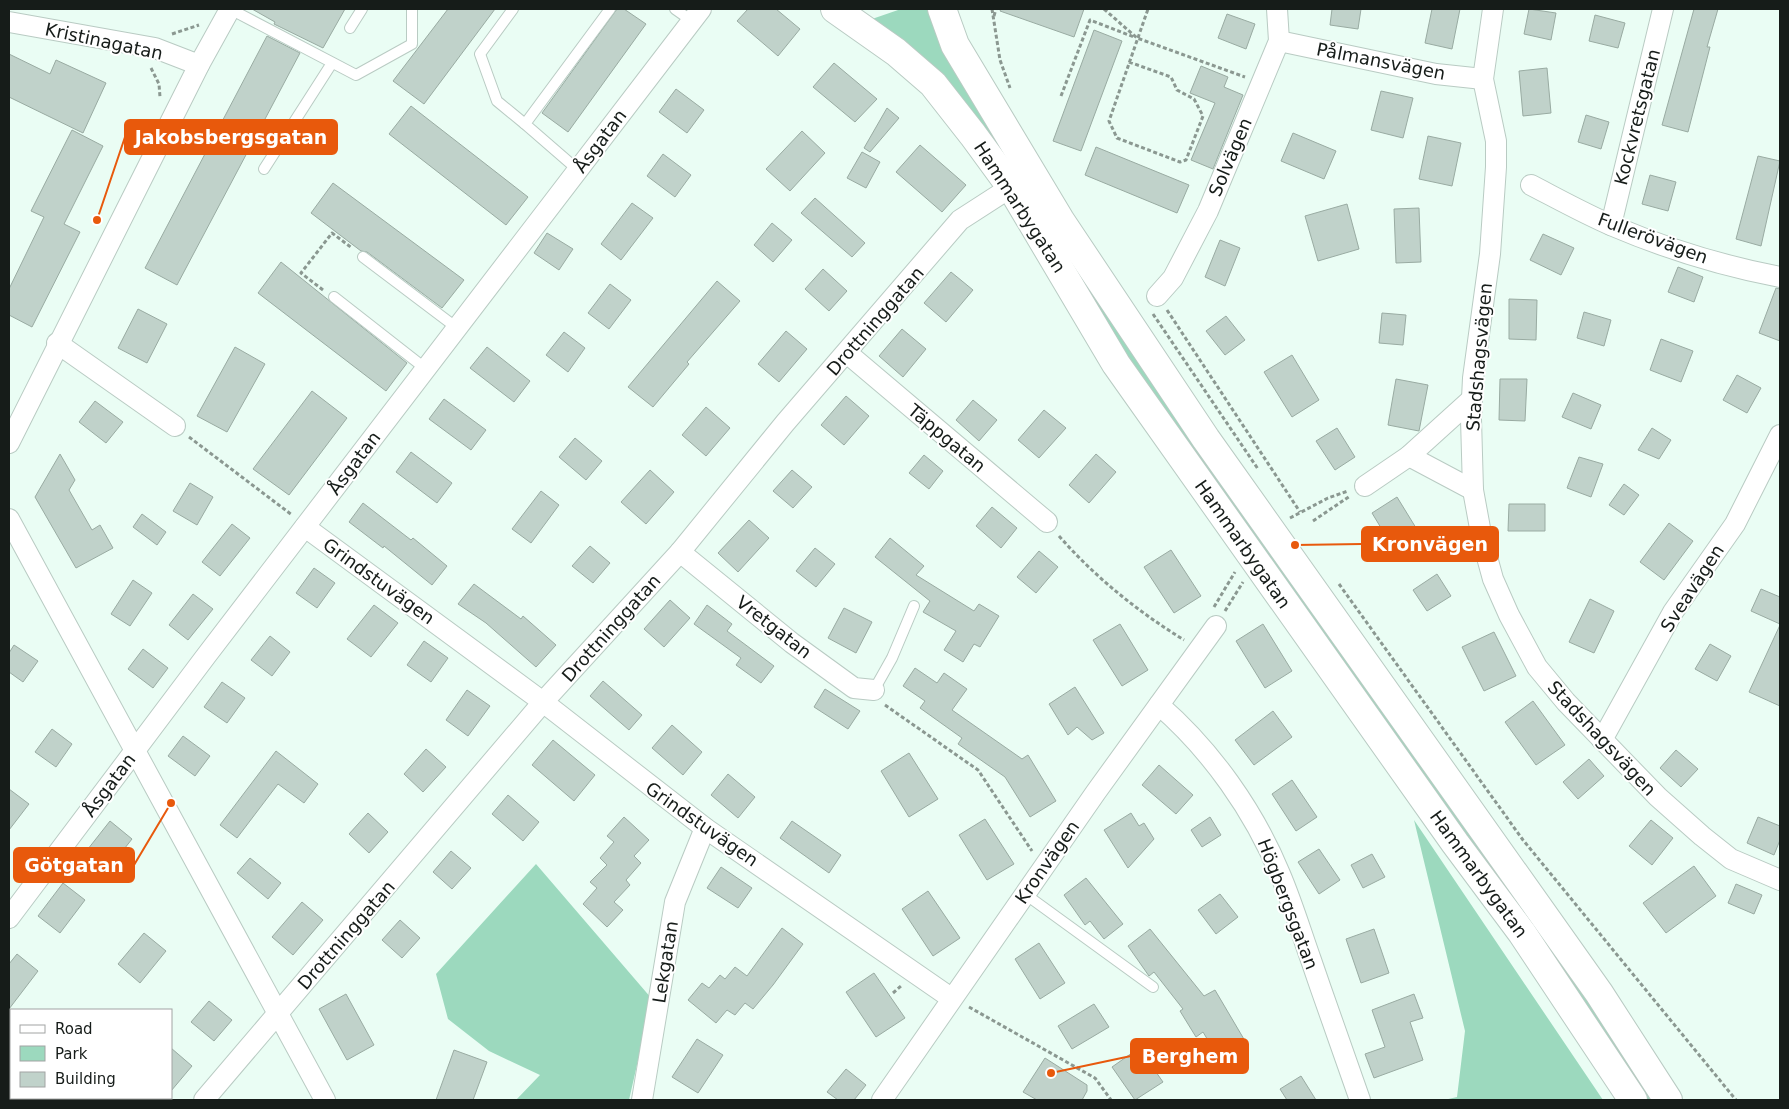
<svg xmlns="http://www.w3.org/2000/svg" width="1789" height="1109" font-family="'DejaVu Sans',sans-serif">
<rect width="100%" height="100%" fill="#eafdf4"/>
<g fill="#9cd9be">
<path d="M901,9h33l75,150c-21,-20 -34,-48 -55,-69 -25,-26 -55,-48 -82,-71z"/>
<polygon points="1037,203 1656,1100 1644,1100 1127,358"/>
<polygon points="1414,820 1603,1100 1444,1100 1457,1097 1465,1031"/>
<polygon points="536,864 652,999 629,1100 516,1100 540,1075 489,1051 448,1019 436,974"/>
</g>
<g fill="#c0d2ca" stroke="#99aba2">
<polygon points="252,9 345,9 323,48 274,24 275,22"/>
<polygon points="448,9 495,9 424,104 393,81"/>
<polygon points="617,9 624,9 646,24 568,132 542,113"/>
<polygon points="748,9 776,9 800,29 778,56 737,21"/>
<polygon points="1001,9 1084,9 1074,37 1000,11"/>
<polygon points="1332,9 1361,9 1358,29 1330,25"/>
<polygon points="1432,9 1460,9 1452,49 1425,43"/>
<polygon points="1529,9 1556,13 1551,40 1524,34"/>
<polygon points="1694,9 1718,9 1707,47 1710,47 1688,132 1662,125"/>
<polygon points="1227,14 1255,24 1246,49 1218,38"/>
<polygon points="1595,15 1625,23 1618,48 1589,41"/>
<polygon points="1094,30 1122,41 1081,151 1053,141"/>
<polygon points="267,36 300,53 177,285 145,268"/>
<polygon points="9,54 50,74 56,60 106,83 83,133 9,97"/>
<polygon points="834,63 877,99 855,122 813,87"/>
<polygon points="1201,66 1228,77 1224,87 1243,95 1213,169 1191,160 1215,103 1190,93"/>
<polygon points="1547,68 1551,113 1523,116 1519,71"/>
<polygon points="676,89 704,110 687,133 659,112"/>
<polygon points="1381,91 1413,98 1403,138 1371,130"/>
<polygon points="411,106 528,197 506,225 389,134"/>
<polygon points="887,108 899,118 870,152 864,148"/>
<polygon points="1586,115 1609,122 1601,149 1578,142"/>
<polygon points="72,130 103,146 64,224 80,232 32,327 9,315 9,289 44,217 31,211"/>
<polygon points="802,131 825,153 790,191 766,169"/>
<polygon points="1293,133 1336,151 1324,179 1281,161"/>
<polygon points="1428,136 1461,143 1452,186 1419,179"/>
<polygon points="920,145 966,185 942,212 896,172"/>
<polygon points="1096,147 1189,185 1177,213 1085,175"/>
<polygon points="862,152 880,162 866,188 847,178"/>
<polygon points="663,154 691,175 675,197 647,176"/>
<polygon points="1758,156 1780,161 1761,246 1736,239"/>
<polygon points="1650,175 1676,182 1668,211 1642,204"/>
<polygon points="333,183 464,280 442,308 367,252 361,251 311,213"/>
<polygon points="815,198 865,243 852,257 801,213"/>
<polygon points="632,203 653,218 621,260 601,244"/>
<polygon points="1347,204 1359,249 1318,261 1305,216"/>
<polygon points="1419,208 1421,262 1396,263 1394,209"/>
<polygon points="772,223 792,240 773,262 754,245"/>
<polygon points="547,233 573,249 559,270 534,253"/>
<polygon points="1543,234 1574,248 1561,275 1530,260"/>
<polygon points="1220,240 1240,248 1225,286 1205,277"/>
<polygon points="281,262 407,363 386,391 258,293"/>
<polygon points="1678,267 1703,277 1694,302 1668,292"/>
<polygon points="823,269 847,291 829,311 805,289"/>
<polygon points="951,272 973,290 946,322 924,303"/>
<polygon points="717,281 740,301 687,362 689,364 653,407 628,387"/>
<polygon points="610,284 631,300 609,329 588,313"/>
<polygon points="1776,288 1780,289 1780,341 1759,333"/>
<polygon points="1509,299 1537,300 1536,340 1509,339"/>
<polygon points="138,309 167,324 147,363 118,348"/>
<polygon points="1584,312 1611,320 1604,346 1577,338"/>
<polygon points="1382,313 1406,315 1403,345 1379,343"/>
<polygon points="1226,316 1245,340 1225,355 1206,331"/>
<polygon points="902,329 926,349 903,377 879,356"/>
<polygon points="786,331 807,349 779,382 758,364"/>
<polygon points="564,332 585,348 568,372 546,355"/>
<polygon points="1661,339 1693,351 1681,382 1650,370"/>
<polygon points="235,347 265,364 227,432 197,416"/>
<polygon points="487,347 530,381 514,402 470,368"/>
<polygon points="1292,355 1319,400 1292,417 1264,372"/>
<polygon points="1737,375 1761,388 1747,413 1723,400"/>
<polygon points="1396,379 1428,385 1419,431 1388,425"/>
<polygon points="1500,379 1527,379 1525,421 1499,420"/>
<polygon points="312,391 347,418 289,495 253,469"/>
<polygon points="1573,393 1601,405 1591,429 1562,417"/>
<polygon points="846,396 869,416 844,445 821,425"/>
<polygon points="444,399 486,430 471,450 429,419"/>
<polygon points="973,400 997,420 979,441 956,420"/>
<polygon points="95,401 123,422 106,443 79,422"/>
<polygon points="706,407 730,428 706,456 682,435"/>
<polygon points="1044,410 1066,428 1039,458 1018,440"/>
<polygon points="1337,428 1355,457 1335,470 1316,441"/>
<polygon points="1652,428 1671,440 1659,459 1638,450"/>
<polygon points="575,438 602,461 586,480 559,457"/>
<polygon points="411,452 452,483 437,503 396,472"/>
<polygon points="60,454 75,480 69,490 92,530 100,525 113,548 76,568 35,497"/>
<polygon points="1096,454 1116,472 1089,503 1069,485"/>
<polygon points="924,455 943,471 929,489 909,473"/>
<polygon points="1579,457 1603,464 1591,497 1567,488"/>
<polygon points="650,470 674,492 646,524 621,502"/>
<polygon points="792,470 812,487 793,508 773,491"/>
<polygon points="190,483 213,497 197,525 173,511"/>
<polygon points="1624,484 1639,495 1624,515 1609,505"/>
<polygon points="541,491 559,505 531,543 512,529"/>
<polygon points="1397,497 1421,536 1395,551 1372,513"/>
<polygon points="363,503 411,540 413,538 447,566 432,585 384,546 383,548 349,522"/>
<polygon points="1509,504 1545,504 1545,531 1508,531"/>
<polygon points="992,507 1017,528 1001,548 976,526"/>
<polygon points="142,514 166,532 157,545 133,527"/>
<polygon points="749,520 769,538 738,572 718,553"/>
<polygon points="1669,523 1693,541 1664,580 1640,562"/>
<polygon points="232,524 250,538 220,576 202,562"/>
<polygon points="890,538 924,566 916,575 974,611 979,604 999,616 980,647 974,644 963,662 944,650 956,631 923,612 930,601 875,557"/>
<polygon points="590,546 610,563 593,583 572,566"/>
<polygon points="815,548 835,564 816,587 796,571"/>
<polygon points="1171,550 1201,596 1174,613 1144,567"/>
<polygon points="1039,551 1058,567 1036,593 1017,577"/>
<polygon points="314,568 335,583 317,608 296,593"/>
<polygon points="1437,574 1451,596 1427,611 1413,590"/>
<polygon points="133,580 152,593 130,626 111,614"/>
<polygon points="474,584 521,619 523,616 556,645 536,667 486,623 458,604"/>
<polygon points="1761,589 1780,597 1780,624 1751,611"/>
<polygon points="193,594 213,609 188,640 169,625"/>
<polygon points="1590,599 1614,611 1594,653 1569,642"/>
<polygon points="670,600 690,618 664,647 644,629"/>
<polygon points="374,605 398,623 371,657 347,639"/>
<polygon points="707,605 732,624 727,631 774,666 761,683 736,665 741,658 694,624"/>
<polygon points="844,608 872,622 856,653 828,638"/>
<polygon points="1120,624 1148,670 1122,686 1093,640"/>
<polygon points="1263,624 1292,671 1265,688 1236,641"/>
<polygon points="1780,625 1780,706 1749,692"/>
<polygon points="1494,632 1516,676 1484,691 1462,647"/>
<polygon points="270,636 290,652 272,676 251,660"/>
<polygon points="424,641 448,658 431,682 407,665"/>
<polygon points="1710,644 1731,656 1717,681 1695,669"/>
<polygon points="14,645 38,661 23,682 9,672 9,653"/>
<polygon points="143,649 168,668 153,688 128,669"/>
<polygon points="915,668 937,683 944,673 967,689 952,710 1022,759 1028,755 1056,801 1030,817 1005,777 958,744 962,738 920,708 925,701 903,686"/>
<polygon points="603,681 642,715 629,730 590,696"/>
<polygon points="222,682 245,698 227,723 204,707"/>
<polygon points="1075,687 1104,733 1092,740 1077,727 1068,735 1049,704"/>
<polygon points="825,689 860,711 848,729 814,707"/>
<polygon points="467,690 490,706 468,736 446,720"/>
<polygon points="1533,701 1565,745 1536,765 1505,722"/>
<polygon points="1273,711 1292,737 1254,765 1235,740"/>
<polygon points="672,725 702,752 683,775 652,748"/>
<polygon points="52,729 72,744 56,767 35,752"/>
<polygon points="183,736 210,756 195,776 168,756"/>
<polygon points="553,740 595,775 574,801 532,765"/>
<polygon points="426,749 446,767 423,792 404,774"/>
<polygon points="1676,750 1698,769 1681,787 1660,768"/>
<polygon points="276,751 318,784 304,803 278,784 237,838 220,825"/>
<polygon points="909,753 938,799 909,817 881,771"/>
<polygon points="1589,759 1604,776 1578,799 1563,782"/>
<polygon points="1159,765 1193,795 1176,814 1142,785"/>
<polygon points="728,774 755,797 738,818 711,795"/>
<polygon points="1292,780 1317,817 1296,831 1272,794"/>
<polygon points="9,789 29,804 9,830"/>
<polygon points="508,795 539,822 523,841 492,814"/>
<polygon points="368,813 388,832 369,853 349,834"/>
<polygon points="1131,813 1139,826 1144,823 1154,839 1128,868 1104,830"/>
<polygon points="624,817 649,840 634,856 641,863 626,880 630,885 614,902 623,910 607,927 583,904 597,888 590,882 607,865 600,858 614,842 607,836"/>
<polygon points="1210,817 1221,835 1202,847 1191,830"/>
<polygon points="1758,817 1780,826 1780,840 1774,855 1747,843"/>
<polygon points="985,819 1014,864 987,880 959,835"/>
<polygon points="1651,820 1673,838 1652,865 1629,846"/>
<polygon points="110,821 132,839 106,872 84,854"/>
<polygon points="792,821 841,855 829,873 780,838"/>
<polygon points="1319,849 1340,880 1319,894 1298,862"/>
<polygon points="451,851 471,868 452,889 433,872"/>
<polygon points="1372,854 1385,877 1363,888 1351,865"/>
<polygon points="250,858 281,883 268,899 237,873"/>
<polygon points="1694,866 1716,896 1666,933 1643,903"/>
<polygon points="721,867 752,888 738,908 707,888"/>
<polygon points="1086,878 1123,924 1104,939 1090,921 1085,925 1064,895"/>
<polygon points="63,883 85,900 60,933 38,916"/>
<polygon points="1736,884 1762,895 1754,914 1728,903"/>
<polygon points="928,891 960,938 933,956 902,909"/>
<polygon points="1220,894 1238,917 1216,934 1198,910"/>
<polygon points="302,902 323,920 293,955 272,937"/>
<polygon points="400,920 420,938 402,958 382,940"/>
<polygon points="782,928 803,944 773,985 753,1009 745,1003 735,1015 727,1010 716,1023 688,1000 702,983 709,988 720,975 725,979 735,967 747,976"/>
<polygon points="1150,929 1204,996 1215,990 1248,1046 1221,1062 1203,1032 1196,1037 1180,1011 1183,1009 1154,972 1149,976 1128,946"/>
<polygon points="1374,929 1389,973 1361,983 1346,939"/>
<polygon points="144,933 166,951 140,983 118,964"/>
<polygon points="1039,943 1065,983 1040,999 1015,959"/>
<polygon points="17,954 38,971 9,1009 9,964"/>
<polygon points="874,973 905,1018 876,1037 846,992"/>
<polygon points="346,994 374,1045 347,1060 319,1009"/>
<polygon points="1414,994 1423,1018 1410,1022 1423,1060 1374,1078 1365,1054 1385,1047 1372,1010"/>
<polygon points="209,1001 232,1020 214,1041 191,1022"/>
<polygon points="1094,1004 1109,1027 1072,1049 1058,1026"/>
<polygon points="697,1039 723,1055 698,1093 672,1077"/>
<polygon points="171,1048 192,1066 171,1091"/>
<polygon points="1139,1048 1163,1082 1135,1100 1112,1067"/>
<polygon points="454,1050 487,1062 473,1100 436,1100"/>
<polygon points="1045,1058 1087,1085 1087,1091 1082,1100 1037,1100 1023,1092"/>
<polygon points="846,1069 866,1085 854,1100 838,1100 827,1092"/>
<polygon points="1301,1076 1316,1100 1287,1100 1280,1089"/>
</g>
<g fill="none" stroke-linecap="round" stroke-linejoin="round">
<defs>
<g id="service">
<polyline points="230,9 356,75 412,44 412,9"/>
<polyline points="513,9 480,54 497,101 525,124"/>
<polyline points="675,9 692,21"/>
<polyline points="350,28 362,9"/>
<polyline points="264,169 332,63"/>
<polyline points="578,170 525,124 610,9"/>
<polyline points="363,257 457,328"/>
<polyline points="334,297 426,369"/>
<polyline points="874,690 892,658 914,606"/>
<polyline points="1025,894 1153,987"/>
</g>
<g id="minor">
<polyline points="1493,9 1483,79 1496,141 1496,167 1490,254 1473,378 1471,419 1473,490 1482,539 1493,579 1509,615 1537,667 1566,702 1658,797 1702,836 1731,859 1780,880"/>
<polyline points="9,22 155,48 199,65"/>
<polyline points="1279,41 1436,74 1483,79"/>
<path d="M1531,185c27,14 54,29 82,41 54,23 110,40 167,51"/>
<polyline points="1611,225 1663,9"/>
<polyline points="1157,296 1173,278 1208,211 1279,41 1277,9"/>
<polyline points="57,343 175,426"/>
<polyline points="847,353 1047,522"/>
<polyline points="9,443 199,65 230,9"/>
<polyline points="1409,456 1473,490"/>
<polyline points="1365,486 1409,456 1472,399"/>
<polyline points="9,519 325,1100"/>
<polyline points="305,527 543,702 705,828 951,998"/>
<polyline points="680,552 792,643 854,688 874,690"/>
<path d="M1159,705c52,45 95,106 121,169 12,28 21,58 31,86 16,47 33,94 49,140"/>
<polyline points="1602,740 1673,612 1735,524 1780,435"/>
<polyline points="9,918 206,656 701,9"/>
<polyline points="204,1100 543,702 680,552 785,423 960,220 1022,180"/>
<polyline points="642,1100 675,902 705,828"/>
<polyline points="882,1100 1096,792 1216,626"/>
</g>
<g id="secondary">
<polyline points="835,9 896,52 933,84 973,135 1011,187 1116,364 1455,843 1522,933 1633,1100"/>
<polyline points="942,9 955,45 1060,220 1206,439 1599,993 1668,1100"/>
</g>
</defs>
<use href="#service" stroke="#b9cbc3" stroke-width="12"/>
<use href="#minor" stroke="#b9cbc3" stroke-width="22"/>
<use href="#secondary" stroke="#b9cbc3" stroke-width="30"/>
<g stroke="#8b9891" stroke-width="3" stroke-dasharray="4 2.5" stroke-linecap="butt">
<polyline points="992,9 1000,60 1010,88"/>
<polyline points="1104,9 1137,38 1245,77"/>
<polyline points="994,16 996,9"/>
<polyline points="172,34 199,25"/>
<polyline points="1129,62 1171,77 1177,90 1194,99 1203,116 1186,160 1180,162 1117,138 1109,121 1148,9"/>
<polyline points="151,68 159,84 160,97"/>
<polyline points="1061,96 1090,20 1134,37"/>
<polyline points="323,290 301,273 332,233 352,248"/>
<polyline points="1167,310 1300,512"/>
<polyline points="1153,314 1258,469"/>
<polyline points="189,437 292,515"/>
<polyline points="1290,518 1328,498 1348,491"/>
<polyline points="1313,521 1350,496"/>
<path d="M1059,536c36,41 78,75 125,104"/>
<polyline points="1339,584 1523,840 1736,1100"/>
<polyline points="1214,607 1235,572"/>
<polyline points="1225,611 1243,582"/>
<polyline points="885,705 978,770 1032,851"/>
<polyline points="893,993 901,986"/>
<polyline points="969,1007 1095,1078 1111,1100"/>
</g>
<use href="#service" stroke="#fff" stroke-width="10"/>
<use href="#minor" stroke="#fff" stroke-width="20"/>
<use href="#secondary" stroke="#fff" stroke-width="28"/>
</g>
<g text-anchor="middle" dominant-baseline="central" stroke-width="4" stroke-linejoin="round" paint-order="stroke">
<g font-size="18" fill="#161c19" stroke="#fff">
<text transform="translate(104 41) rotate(12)">Kristinagatan</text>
<text transform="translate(1381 61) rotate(11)">Pålmansvägen</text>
<text transform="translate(1637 117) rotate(-76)">Kockvretsgatan</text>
<text transform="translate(600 141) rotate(-53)">Åsgatan</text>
<text transform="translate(1230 157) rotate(-67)">Solvägen</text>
<text transform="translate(1020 207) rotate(57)">Hammarbygatan</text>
<text transform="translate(1653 238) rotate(20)">Fullerövägen</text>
<text transform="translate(875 321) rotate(-49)">Drottninggatan</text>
<text transform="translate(1479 357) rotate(-85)">Stadshagsvägen</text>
<text transform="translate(947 438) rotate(40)">Täppgatan</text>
<text transform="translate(354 463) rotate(-53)">Åsgatan</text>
<text transform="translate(1243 544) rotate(55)">Hammarbygatan</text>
<text transform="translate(379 581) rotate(36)">Grindstuvägen</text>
<text transform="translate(1692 588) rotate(-57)">Sveavägen</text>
<text transform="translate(774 627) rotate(38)">Vretgatan</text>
<text transform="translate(611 628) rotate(-48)">Drottninggatan</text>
<text transform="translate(1602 738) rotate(47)">Stadshagsvägen</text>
<text transform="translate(109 785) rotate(-53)">Åsgatan</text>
<text transform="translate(702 824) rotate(35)">Grindstuvägen</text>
<text transform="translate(1047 862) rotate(-55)">Kronvägen</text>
<text transform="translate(1479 874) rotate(54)">Hammarbygatan</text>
<text transform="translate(1288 904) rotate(69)">Högbergsgatan</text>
<text transform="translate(346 935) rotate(-49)">Drottninggatan</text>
<text transform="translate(665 962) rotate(-81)">Lekgatan</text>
</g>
</g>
<path fill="none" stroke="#e8590c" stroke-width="2" d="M97 220L125 137M1295 545L1362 544M171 803L134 865M1051 1073L1131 1056"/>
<g fill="#e8590c" stroke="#fff" stroke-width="2">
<circle cx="97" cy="220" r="5"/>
<circle cx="1295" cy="545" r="5"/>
<circle cx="171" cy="803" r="5"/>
<circle cx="1051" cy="1073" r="5"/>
</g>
<g fill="#e8590c" stroke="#e8590c" stroke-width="2">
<rect x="125" y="120" width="212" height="34" rx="5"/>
<rect x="1362" y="527" width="136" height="34" rx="5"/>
<rect x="14" y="848" width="120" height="34" rx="5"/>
<rect x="1131" y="1039" width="117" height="34" rx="5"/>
</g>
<g font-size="19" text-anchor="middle" font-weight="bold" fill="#fff">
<text x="231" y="144">Jakobsbergsgatan</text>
<text x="1430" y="551">Kronvägen</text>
<text x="74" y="872">Götgatan</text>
<text x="1190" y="1063">Berghem</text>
</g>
<rect width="1789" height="1109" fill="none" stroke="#161c19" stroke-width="20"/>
<rect x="10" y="1009" width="162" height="90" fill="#ffffff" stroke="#a2a4a3"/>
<rect x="20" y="1025" width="25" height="8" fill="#ffffff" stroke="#a2a4a3"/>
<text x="55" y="1034" font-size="15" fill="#161c19">Road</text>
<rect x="20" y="1046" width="25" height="15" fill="#9cd9be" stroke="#a2a4a3"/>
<text x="55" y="1059" font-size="15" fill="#161c19">Park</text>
<rect x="20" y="1072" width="25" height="15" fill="#c0d2ca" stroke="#a2a4a3"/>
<text x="55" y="1084" font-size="15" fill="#161c19">Building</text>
</svg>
